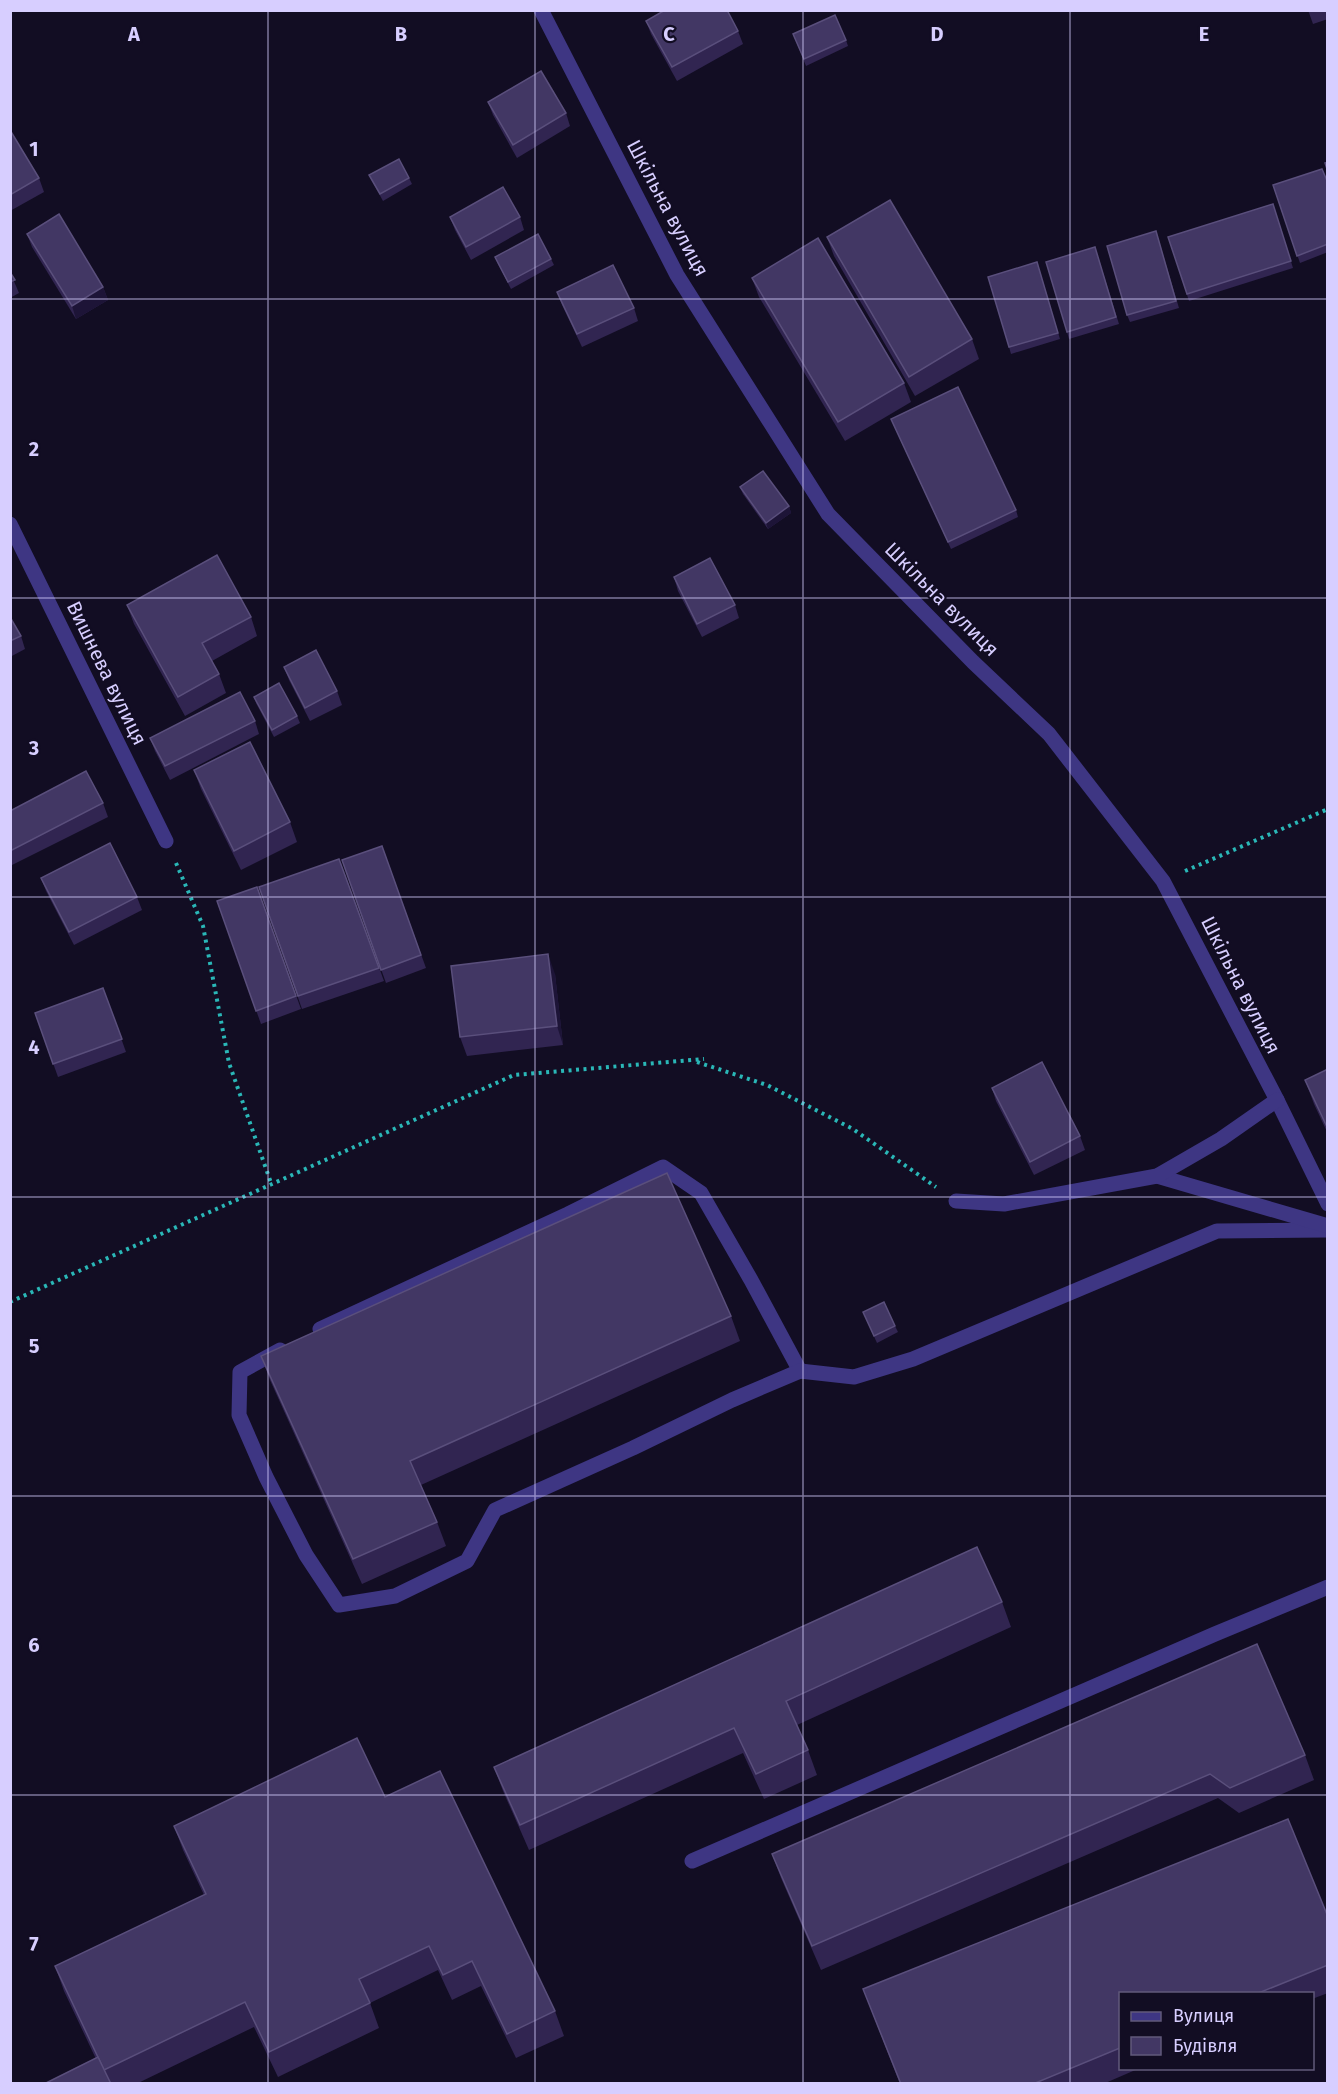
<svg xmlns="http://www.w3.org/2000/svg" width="1338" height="2094" font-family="'Fira Sans',sans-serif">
<rect width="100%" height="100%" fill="#120d23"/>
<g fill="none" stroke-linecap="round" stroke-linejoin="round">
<g stroke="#2ab7b7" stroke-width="4" stroke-dasharray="3 4.5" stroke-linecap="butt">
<polyline points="176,863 203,926 229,1063 271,1183"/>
<polyline points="1185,871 1328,809"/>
<polyline points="697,1062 767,1085 853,1129 936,1187"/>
<polyline points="10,1302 514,1075 704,1059"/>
</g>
<g stroke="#3e3683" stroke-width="15">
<polyline points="320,1329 568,1214 663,1167 701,1193 751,1280 800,1371 854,1377 913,1359 1217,1231 1328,1230"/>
<polyline points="280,1350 240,1372 239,1415 266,1477 306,1555 339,1605 395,1596 467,1561 495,1510 633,1448 732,1400 800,1371"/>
<polyline points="692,1861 1215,1634 1328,1587"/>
</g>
<g stroke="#3e3683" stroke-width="15">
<polyline points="541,10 677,275 828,514 973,662 1049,734 1163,881 1277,1100 1328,1204"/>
<polyline points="10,524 166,841"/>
<polyline points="1157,1176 1328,1226"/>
<polyline points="956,1201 1004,1204 1157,1176 1221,1139 1277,1100"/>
</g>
</g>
<g fill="#312551">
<polygon points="1308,10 1328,10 1328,19 1313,24"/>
<polygon points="646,21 738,31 743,44 677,81 651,34"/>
<polygon points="793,34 846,40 848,46 806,66"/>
<polygon points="488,102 566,113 570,126 517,158 493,115"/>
<polygon points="10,130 39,178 44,192 10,211"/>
<polygon points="369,175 409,178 412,184 383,201 372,181"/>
<polygon points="1328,183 1328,252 1300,263 1273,185"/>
<polygon points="1273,204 1293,268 1189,301 1168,237"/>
<polygon points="450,217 520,217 524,230 471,260 455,230"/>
<polygon points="1156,231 1179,308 1130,322 1127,315"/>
<polygon points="27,234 103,287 108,300 76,319 32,247"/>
<polygon points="827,237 972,339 979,359 915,396 834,256"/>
<polygon points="1095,247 1119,324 1069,339 1067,332"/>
<polygon points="495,257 551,259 554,265 511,289 498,264"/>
<polygon points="1037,262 1060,339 1011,354 1009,347"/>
<polygon points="10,272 19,293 10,298"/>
<polygon points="752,278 904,383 911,402 845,441 759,297"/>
<polygon points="557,292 634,308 638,321 582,347 562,305"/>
<polygon points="891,419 1016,510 1018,517 951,549"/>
<polygon points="740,487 789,506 791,513 768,529 743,494"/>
<polygon points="674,577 735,605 739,618 702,637 678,591"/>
<polygon points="127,605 251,617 257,636 212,661 219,674 226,693 185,716 134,624"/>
<polygon points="10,617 21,636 25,649 10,657"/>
<polygon points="284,667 337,691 342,705 310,721 289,680"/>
<polygon points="254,697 297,716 300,723 274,737 256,703"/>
<polygon points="255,721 259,734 170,780 155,751 150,738"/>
<polygon points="194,770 290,822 297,842 241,870 201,789"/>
<polygon points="103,803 108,817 10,866 10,811"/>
<polygon points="382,846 426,968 386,983 342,860"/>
<polygon points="339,859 384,981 302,1009 259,887"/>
<polygon points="41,878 137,897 142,910 74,945 46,891"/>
<polygon points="257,887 301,1009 261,1024 217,901"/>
<polygon points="555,974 563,1045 467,1056 460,1037"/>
<polygon points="103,988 126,1052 58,1077 35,1013"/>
<polygon points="1328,1069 1328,1134 1314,1104 1305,1080"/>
<polygon points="992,1088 1080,1136 1085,1150 1034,1175 996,1101"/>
<polygon points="863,1312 895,1326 898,1332 877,1343"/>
<polygon points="731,1316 740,1341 421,1485 437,1522 446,1546 362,1584 270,1380 261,1356"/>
<polygon points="1002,1602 1011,1627 797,1725 808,1750 817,1775 764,1799 743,1753 529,1850 503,1791 494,1767"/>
<polygon points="1305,1755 1314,1780 1239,1813 1218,1798 821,1970 781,1878 772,1854"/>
<polygon points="385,1797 555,2011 564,2036 516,2058 481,1986 452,2000 438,1970 370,2003 379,2028 278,2077 254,2027 136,2084 44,2084 96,2059 64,1991 55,1966 204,1895 183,1850 174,1826"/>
<polygon points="1328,1917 1328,1993 1312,1999 1312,1994 1120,1994 1120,2068 1140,2068 1103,2084 900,2084 863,1989"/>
</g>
<g fill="#1d1437">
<polygon points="103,287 108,300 76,319 72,306"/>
<polygon points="789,506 791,513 768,529 766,523"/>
<polygon points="548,954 555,974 563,1045 557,1026"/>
</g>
<g fill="#423764" stroke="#5a4f7c" stroke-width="1.5">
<polygon points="665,10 727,10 738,31 672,67 646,21"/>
<polygon points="835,15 846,40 804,59 793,34"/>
<polygon points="541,71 566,113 513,145 488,102"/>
<polygon points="10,130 39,178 10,195"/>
<polygon points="399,159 409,178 380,194 369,175"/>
<polygon points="1328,162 1328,172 1325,163"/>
<polygon points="1322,169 1328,183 1328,244 1297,256 1273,185"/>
<polygon points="503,187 520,217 466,247 450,217"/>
<polygon points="890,200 972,339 909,377 827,237"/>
<polygon points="1273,204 1291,261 1187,294 1168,237"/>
<polygon points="59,214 103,287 72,306 27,234"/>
<polygon points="1156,231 1176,301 1127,315 1107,246"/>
<polygon points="538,234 551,259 508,282 495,257"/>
<polygon points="818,238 904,383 838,422 752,278"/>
<polygon points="1095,247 1116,317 1067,332 1046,262"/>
<polygon points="1037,262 1058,333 1009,347 988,277"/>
<polygon points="613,265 634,308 577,334 557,292"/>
<polygon points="10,272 15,280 10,282"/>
<polygon points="958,387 1016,510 948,542 891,419"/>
<polygon points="763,471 789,506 766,523 740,487"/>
<polygon points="217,555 251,617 202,643 219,674 178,697 127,605"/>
<polygon points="710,558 735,605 697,624 674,577"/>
<polygon points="10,617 21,636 10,641"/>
<polygon points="316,650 337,691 305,708 284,667"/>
<polygon points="279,683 297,716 272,730 254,697"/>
<polygon points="240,692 255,721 165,766 150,738"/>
<polygon points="250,742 290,822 234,851 194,770"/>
<polygon points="86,771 103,803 10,851 10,811"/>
<polygon points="110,843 137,897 69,932 41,878"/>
<polygon points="382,846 421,955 381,970 342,860"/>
<polygon points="339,859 379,968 298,996 259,887"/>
<polygon points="257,887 296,996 256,1011 217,901"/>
<polygon points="548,954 557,1026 460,1037 451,966"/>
<polygon points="103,988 122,1039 53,1064 35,1013"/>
<polygon points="1042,1062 1080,1136 1030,1162 992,1088"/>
<polygon points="1328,1069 1328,1129 1305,1080"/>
<polygon points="667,1173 731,1316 410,1461 437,1522 353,1559 261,1356"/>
<polygon points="884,1302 895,1326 874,1336 863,1312"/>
<polygon points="977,1547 1002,1602 786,1701 808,1750 756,1774 734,1728 520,1825 494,1767"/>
<polygon points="1257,1644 1305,1755 1230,1788 1210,1774 812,1946 772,1854"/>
<polygon points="357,1738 385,1797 440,1771 555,2011 507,2034 472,1961 443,1975 429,1946 359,1979 370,2003 269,2052 245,2002 104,2070 55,1966 206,1894 174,1826"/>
<polygon points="1288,1819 1328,1917 1328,1965 1256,1994 1120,1994 1120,2048 1033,2084 901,2084 863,1989"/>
<polygon points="98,2057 111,2084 44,2084"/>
</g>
<path fill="none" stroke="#d7ceff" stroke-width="1.5" stroke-opacity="0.55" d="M268,10v2074M535,10v2074M803,10v2074M1070,10v2074M10,299h1318M10,598h1318M10,897h1318M10,1197h1318M10,1496h1318M10,1795h1318"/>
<g text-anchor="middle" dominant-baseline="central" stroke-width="4.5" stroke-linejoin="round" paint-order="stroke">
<g font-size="20" fill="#d7ceff" stroke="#120d23">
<text transform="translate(668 208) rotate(62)">Шкільна вулиця</text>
<text transform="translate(942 599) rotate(45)">Шкільна вулиця</text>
<text transform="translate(107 673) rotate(64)">Вишнева вулиця</text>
<text transform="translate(1241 985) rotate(63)">Шкільна вулиця</text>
</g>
</g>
<g font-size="20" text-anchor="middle" font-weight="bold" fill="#d7ceff" stroke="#120d23" stroke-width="4.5" stroke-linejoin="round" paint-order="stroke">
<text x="134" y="41">A</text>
<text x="401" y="41">B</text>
<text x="669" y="41">C</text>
<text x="937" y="41">D</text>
<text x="1204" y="41">E</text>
<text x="34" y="156">1</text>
<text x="34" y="456">2</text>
<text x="34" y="755">3</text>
<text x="34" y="1054">4</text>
<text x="34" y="1353">5</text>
<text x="34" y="1652">6</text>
<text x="34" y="1951">7</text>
</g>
<rect width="1338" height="2094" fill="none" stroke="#d7ceff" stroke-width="24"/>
<rect x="1119" y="1992" width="195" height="78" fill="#120d23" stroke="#615a7b" stroke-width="1.5"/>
<rect x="1131" y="2012" width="30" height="9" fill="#3e3683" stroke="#615a7b" stroke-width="1.5"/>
<text x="1173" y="2022" font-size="18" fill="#d7ceff">Вулиця</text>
<rect x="1131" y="2037" width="30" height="18" fill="#423764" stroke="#615a7b" stroke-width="1.5"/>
<text x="1173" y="2052" font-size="18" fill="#d7ceff">Будівля</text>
</svg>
